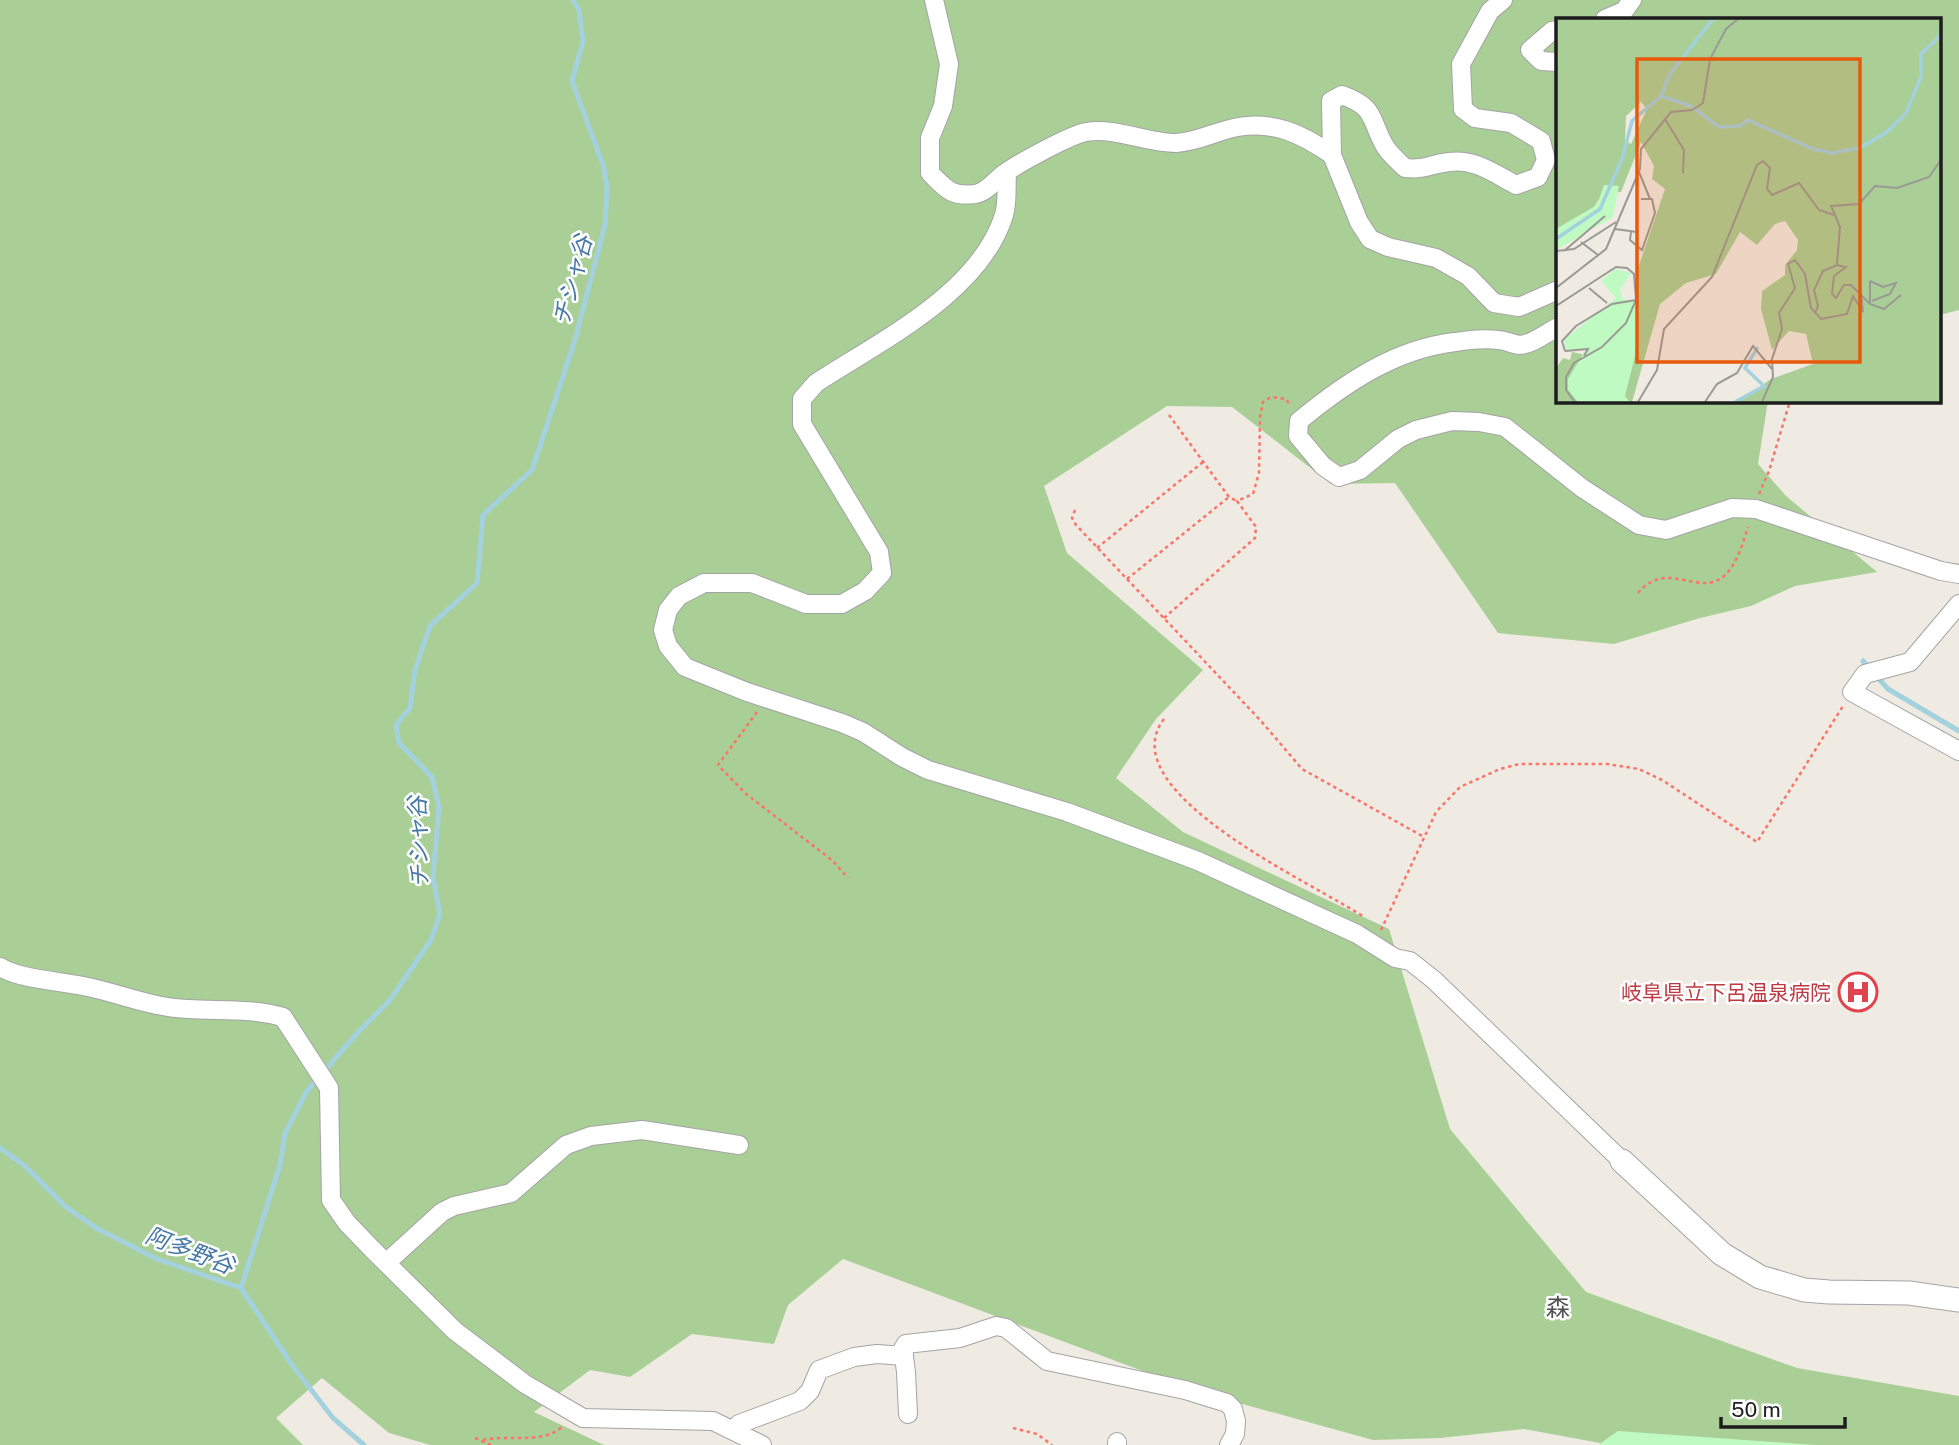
<svg xmlns="http://www.w3.org/2000/svg" width="1959" height="1445" font-family="'Public Sans','Noto Sans JP',sans-serif">
<rect width="100%" height="100%" fill="#efebe3"/>
<polygon fill="#a9cf97" points="0,0 1959,0 1959,310 1940,315 1940,19 1558,19 1558,401 1768,401 1758,464 1786,496 1877,572 1795,586 1751,606 1700,618 1614,644 1498,633 1395,483 1331,484 1232,407 1167,406 1044,486 1067,553 1203,670 1156,719 1116,778 1183,832 1389,929 1450,1129 1586,1292 1797,1368 1959,1396 1959,1445 1611,1445 1524,1429 1440,1438 1373,1440 1199,1392 843,1259 788,1305 774,1344 692,1334 630,1377 590,1370 534,1412 604,1445 430,1445 389,1433 322,1378 276,1418 303,1445 0,1445"/>
<polygon fill="#bffac3" points="1618,1431 1816,1445 1598,1445"/>
<g fill="none" stroke-linecap="round" stroke-linejoin="round">
<g stroke="#a3d1dd" stroke-width="5">
<polyline points="1863,661 1888,689 1959,731"/>
<polyline points="0,1148 25,1166 66,1207 96,1228 157,1259 241,1288 292,1365 333,1418 364,1445"/>
<polyline points="241,1288 280,1165 285,1133 307,1091 360,1030 390,1000 431,940 440,914 433,877 439,808 432,777 399,743 396,725 410,708 415,670 430,626 477,583 483,515 532,470 575,340 605,225 607,186 603,165 572,81 583,41 579,10 573,0"/>
</g>
<defs>
<g id="minor">
<path d="M934,0l15,64 -6,42 -13,32v35c16,16 21,24 45,21 11,-1 21,-15 30,-21 14,-10 65,-38 81,-41 30,-5 60,11 90,11 22,-1 40,-12 62,-16 37,-6 64,7 94,28"/>
<path d="M1503,0l-13,11 -29,53 2,45 12,9 36,5 30,18 5,19 -8,17 -22,8c-21,-11 -42,-27 -67,-23 -19,2 -22,8 -44,6 -6,-6 -14,-13 -19,-20 -17,-28 -8,-40 -44,-53l-11,6 1,54 27,67 11,17 18,8 48,11 32,18 26,27 25,4 39,-17"/>
<polyline points="1605,19 1624,11 1632,0"/>
<polyline points="1558,30 1552,31 1530,50 1541,61 1558,62"/>
<path d="M1007,172c-1,13 1,30 -3,43 -24,78 -124,126 -188,168l-14,16v25l77,128 3,21 -17,18 -23,13h-36l-54,-21h-48l-25,13 -11,14 -5,20 5,16 17,21 62,25 95,31 21,9 39,25 26,13 139,42 131,49 159,73 38,24 15,3 24,19 188,181"/>
<path d="M1558,327c-11,5 -26,18 -39,18 -7,-1 -14,-5 -21,-5 -14,-2 -28,0 -43,2 -60,7 -110,41 -156,79l-1,15 25,30 16,11 21,-7 38,-31 18,-9 36,-9 27,1 26,5 77,61 57,37 27,5 66,-22 24,1 185,62 18,3"/>
<polyline points="1959,604 1910,662 1865,674 1852,692 1959,751"/>
<path d="M0,967c22,13 63,14 88,20 33,7 65,21 100,22 32,2 63,-1 95,8l46,71 2,112 16,23 25,26 83,82 70,53 58,34 130,3 49,24"/>
<polyline points="386,1263 442,1212 454,1206 511,1193 566,1145 591,1136 642,1130 739,1145"/>
<polyline points="908,1414 906,1372 903,1349 906,1344 960,1338 996,1326 1006,1328 1047,1361 1185,1390 1227,1403 1233,1409 1236,1421 1235,1434 1229,1445"/>
<polyline points="733,1430 739,1424 800,1401 810,1391 819,1370 854,1357 877,1354 904,1356"/>
<polyline points="1117,1442 1117,1445"/>
</g>
<polyline id="tertiary" points="1622,1161 1722,1254 1760,1277 1804,1290 1829,1292 1909,1293 1959,1300"/>
</defs>
<use href="#minor" stroke="#a4a4a4" stroke-width="20"/>
<use href="#tertiary" stroke="#a4a4a4" stroke-width="25"/>
<g stroke="#fb7468" stroke-width="2.5" stroke-dasharray="3.5 3.5" stroke-linecap="butt">
<polyline points="1169,415 1229,497 1237,501"/>
<polyline points="1759,494 1769,471 1790,401"/>
<polyline points="1075,510 1072,518 1076,525 1261,721 1302,769 1424,837"/>
<polyline points="1097,548 1203,462"/>
<polyline points="1127,579 1229,497"/>
<path d="M1638,593c29,-35 61,5 86,-17 13,-11 19,-34 24,-49"/>
<polyline points="1164,618 1255,538 1256,527 1237,501 1253,494 1259,473 1260,417 1263,402 1271,397 1286,399 1290,405"/>
<polyline points="757,712 718,765 745,793 833,861 848,878"/>
<path d="M1164,719c-56,73 155,167 200,198"/>
<polyline points="1381,930 1436,812 1460,787 1500,769 1519,764 1607,764 1639,769 1662,780 1757,842 1843,706"/>
<polyline points="1013,1428 1037,1434 1052,1445"/>
<polyline points="475,1438 491,1445"/>
<path d="M483,1440c25,-6 61,5 80,-14"/>
</g>
<use href="#minor" stroke="#fff" stroke-width="18"/>
<use href="#tertiary" stroke="#fff" stroke-width="23"/>
</g>
<defs>
<symbol id="hospital-ring" viewBox="-11 -11 22 22"><circle r="9.5" fill="#fff" stroke="#e0444e" stroke-width="1.5"/><path d="M-5-5h3v3.5h4V-5h3V5h-3V1.5h-4V5h-3Z" fill="#e0444e"/></symbol>
</defs>
<g fill-rule="evenodd">
<use href="#hospital-ring" x="1836" y="970" width="44" height="44"/>
</g>
<g text-anchor="middle" dominant-baseline="central" stroke-width="5" stroke-linejoin="round" paint-order="stroke">
<g font-size="21" fill="#be3a42" stroke="#fff" text-anchor="end">
<text x="1831" y="992">岐阜県立下呂温泉病院</text>
</g>
<g font-size="23" font-style="italic" fill="#4678a6" stroke="#fff">
<text transform="translate(572 280) rotate(-75)">チシャ谷</text>
<text transform="translate(418 842) rotate(-92)">チシャ谷</text>
<text transform="translate(190 1250) rotate(21)">阿多野谷</text>
</g>
<g font-size="24" fill="#505050" stroke="#fff">
<text x="1558" y="1307">森</text>
</g>
</g>
<g transform="translate(1556 18)">
<rect width="385" height="385" fill="#efebe3"/>
<path d="M0,1h385v383h-203l33,-23 42,-15 -7,-30 -17,-3 -17,19 -11,-41 1,-18 23,-16v-10l12,-15 1,-10 -13,-19 -10,3 -18,21 -17,-13 -24,42 -30,9 -26,21 -28,98h-76v-34l7,-10 7,2 2,-8 18,4 47,-48v-37l28,-82 -13,-10 2,-13 -13,-24 -20,50 -18,1 -12,19 -35,19zM85,84l6,7 -16,35 -6,-4 1,-24z" fill="#a9cf97" fill-rule="evenodd"/>
<path d="M48,167l15,1 -6,31 -57,33v-21l41,-24zM59,251l16,4 -11,17 3,9 10,2 6,8 -4,47 -10,40 5,6h-52l-10,-12v-11l18,-30 -20,1 -2,-10 52,-42 -15,-17z" fill="#bffac3"/>
<path fill="none" stroke="#a3d1dd" stroke-width="3.5" d="M105,78l30,10 28,21 21,-1 8,-6 65,29 19,4 27,-5 27,-15 20,-20 15,-36v-23l20,-19M0,221l44,-30 22,-50 10,-38 29,-25 9,-22 43,-55M179,384l29,-16 -19,-18 13,-21"/>
<path fill="none" stroke="#9b9994" stroke-width="2" d="M109,101l19,31 -1,23M83,154l11,27M59,211l22,3M75,214l-1,8 12,10 13,-37 -3,-14h-11M25,224l17,13M0,233l18,-2 42,-27M8,233l41,-35M281,246l3,-37 -9,-21 28,-2 16,-18 22,2 32,-11 12,-17M314,263l13,6 13,-4 -6,11 -18,7M314,263v22M0,270l50,-39 34,-80 1,-20 30,-37 21,-2 11,-7 7,-44 16,-30 12,-10M33,270l18,15M0,288l60,-39 11,1 7,6 2,26 -10,23 -24,24 -28,16 -8,14v13l9,12M259,295l3,-7 -4,-16 9,-19 14,-6 9,2 -12,9 -2,18 4,4 8,-13h7l19,19 14,5 17,-14M9,333l-3,-10 14,-15 36,-22 24,-4M9,333l23,-2 -4,7M82,384l19,-32 7,-41 48,-52 45,-112 6,-4 7,7 -3,21 5,6 27,-12 20,27 15,5M149,384l12,-18 20,-11 16,-27 19,23M206,384l11,-25 -1,-18 10,-30 -3,-16 16,-25 -7,-24 7,-4 10,14 6,34 10,11 26,-5 6,-18 10,16 -2,-19"/>
<path fill="#e8590c" fill-opacity="0.15" stroke="#e8590c" stroke-width="3.5" d="M81,41h223v303h-223z"/>
<rect width="385" height="385" fill="none" stroke="#1d1d1d" stroke-width="3.5"/>
</g>
<path d="M1721 1417v10h124v-10" fill="none" stroke="#1d1d1d" stroke-width="3.5"/>
<text x="1731" y="1417" font-size="21" fill="#1d1d1d" stroke="#ffffff" stroke-width="5" paint-order="stroke">50 m</text>
</svg>
